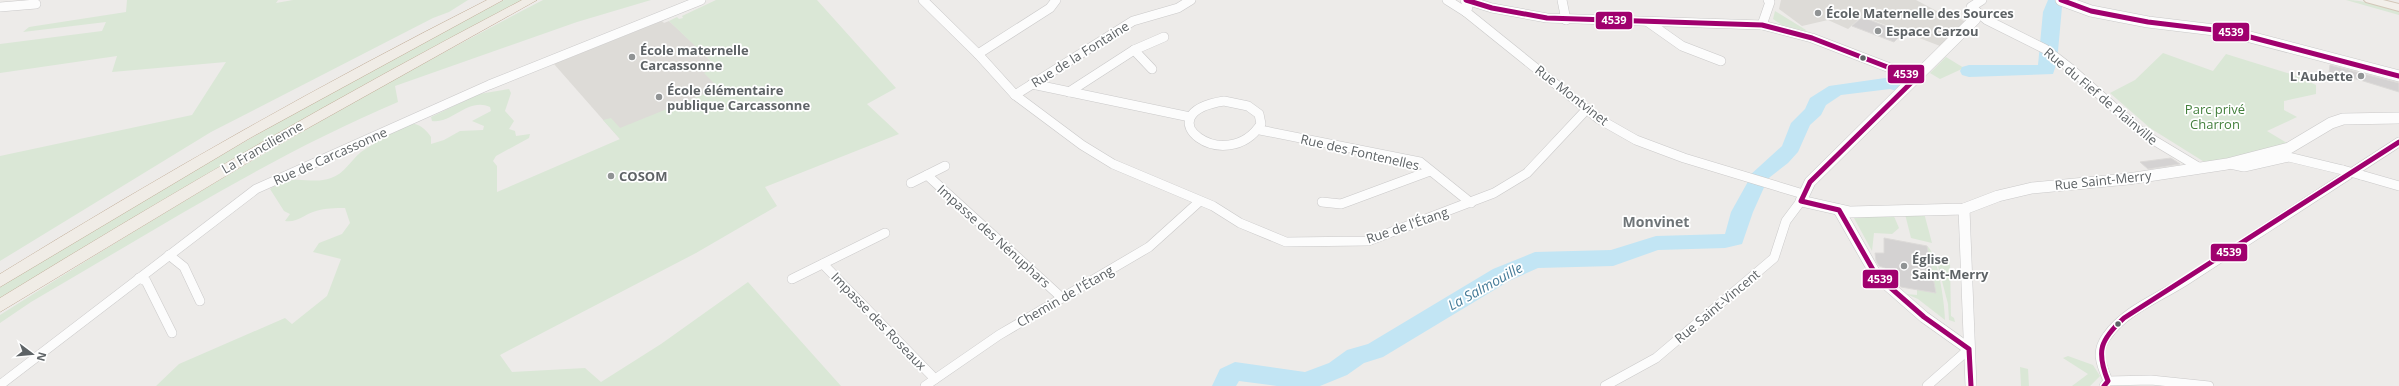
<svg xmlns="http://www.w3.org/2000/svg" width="2399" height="386" font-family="'Open Sans',sans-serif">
<rect width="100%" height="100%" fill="#edebe9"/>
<g fill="#dddbd7">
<polygon points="1781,0 1916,0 1948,17 1954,16 1966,22 1940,46 1862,16 1848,29 1828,20 1802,26 1779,9"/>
<polygon points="662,21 664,23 669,21 696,46 714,65 708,67 733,94 620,139 554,64"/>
</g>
<g fill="#dae7d6">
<polygon points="127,0 278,0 276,3 293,0 468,0 449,12 433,18 211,132 0,261 0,156 192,115 226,62 112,72 117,56 0,73 0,44 102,31 106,22 23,32 29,27 126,12"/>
<path d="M504,0h19c-179,93 -352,194 -523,300v-14c166,-99 332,-198 504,-286z"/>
<path d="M543,0h108l-74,22 -182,64 3,16c-128,54 -246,130 -367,200l-31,21v-8c177,-112 357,-219 543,-315z"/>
<path d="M716,0h101l79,88 -29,16 32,30 -134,53 12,19 -81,47 -196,102 12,17 73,-4 16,14 60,-38 87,-62 93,104h-685l23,-22 106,-46 7,6 35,-28 14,-37 -28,-7 6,-9 23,-9 8,-11 -5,-15c-10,0 -19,0 -29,3 -12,3 -18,12 -31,10l5,-7 -6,-3 -14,-22c23,-18 39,-3 61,-11 13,-4 20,-18 30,-26 9,-6 44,-29 54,-28 6,1 13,8 16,13v7l13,-4 16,-9 23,-1 1,-4 -12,-5 19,-10 -1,-4c-22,-10 -38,17 -58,14l-1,-4 48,-23 30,-5 2,4 -6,18 9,10 -5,8 6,2 1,5 14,-2 -1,4 -33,18 -3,5 4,5v26l123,-53 -17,-19 8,-2 9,10 99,-40 -15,-15 6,-3 -2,-2 6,-4 -45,-43 8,-4 2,2 4,-1 -1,-2z"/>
<path d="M2346,0c18,0 35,6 53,11v4z"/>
<polygon points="1775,11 1806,30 1805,31 1782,25 1773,19"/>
<polygon points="2163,53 2213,71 2226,54 2294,75 2316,85 2316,94 2284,101 2284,110 2297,117 2267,131 2287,143 2283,147 2206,163 2150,128 2110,93 2135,80"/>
<polygon points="1946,57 1964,68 1940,79 1930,73"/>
<polygon points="1924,213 1932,243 1911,238 1905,214"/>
<polygon points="1893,214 1899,228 1892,234 1874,233 1872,251 1854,218"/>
<path d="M1927,246c11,8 18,60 18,74l-27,-21 -12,-5 11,1v-6l17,4 -2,-20 -2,-1z"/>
<polygon points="1936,258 1950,261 1951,316 1954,318 1955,322 1949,320 1948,304"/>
<polygon points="2068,356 2093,365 2100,376 2090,386 2072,386 2088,374 2063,358"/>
<polygon points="2020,367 2028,369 2029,386 2021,386"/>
</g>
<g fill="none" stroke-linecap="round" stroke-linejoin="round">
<g fill="#c2e5f4" fill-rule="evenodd">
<polygon points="2048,0 2070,0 2062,7 2057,62 2053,74 1969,77 1962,75 1960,71 1962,67 1969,65 2038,65 2043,12"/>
<polygon points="1892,77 1907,82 1909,86 1907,90 1900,92 1890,89 1841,95 1826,105 1821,115 1810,125 1798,152 1788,163 1765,181 1766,183 1753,212 1742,244 1725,248 1658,250 1613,266 1538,268 1509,281 1383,357 1364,363 1347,375 1320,386 1277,386 1239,381 1236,386 1212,386 1220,369 1235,362 1305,372 1329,363 1347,350 1368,344 1493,269 1535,252 1611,250 1656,236 1725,234 1731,212 1750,178 1749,176 1782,146 1791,123 1805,109 1810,98 1829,86"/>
</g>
</g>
<g fill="#d4d2d2" stroke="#dcdad8">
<polygon points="1862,17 1903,33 1894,42 1852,26"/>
<polygon points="2330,65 2399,83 2399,92 2360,80 2329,73"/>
<polygon points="2171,158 2180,164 2148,169 2140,162"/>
<polygon points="1884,238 1927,246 1936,293 1901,287 1891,279 1891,276 1886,274 1885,268 1879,266 1876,261 1875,253 1884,253"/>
</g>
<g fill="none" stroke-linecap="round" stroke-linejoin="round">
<defs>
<g id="minor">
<polyline points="923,0 978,54 1015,95 1082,145 1113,164 1213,206 1240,223 1286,242 1368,241 1494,193 1527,173 1587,109"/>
<polyline points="1447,0 1466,12"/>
<polyline points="1465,0 1468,7 1466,12 1599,119 1636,140 1684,158 1803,194"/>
<polyline points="1466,0 1492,8 1547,18 1762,25 1812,38 1916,78"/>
<polyline points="1562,0 1566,20"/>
<polyline points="1982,0 1971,7 1987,20 2045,49 2071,69 2145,135 2200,168"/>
<polyline points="0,7 36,4"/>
<polyline points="1648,22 1682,46 1721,61"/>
<polyline points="1762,25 1770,2 1768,0"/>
<polyline points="1134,50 1152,69"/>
<polyline points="978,54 1050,8 1056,0"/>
<polyline points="1032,84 1190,117"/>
<polyline points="1069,92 1134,50 1164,37"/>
<polyline points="1015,95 1133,21 1178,8 1191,0"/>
<path d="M1224,101l24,5 11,8 2,10c-35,54 -119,-10 -37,-23z"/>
<polyline points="1260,130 1420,162 1471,203"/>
<polyline points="2230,164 2244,167 2289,157 2343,170"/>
<polyline points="927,175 1061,297"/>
<polyline points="2361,175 2399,186"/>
<polyline points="911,183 945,166"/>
<polyline points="1322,202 1341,204 1430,171"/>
<polyline points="169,255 184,267 200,301"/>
<polyline points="823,264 935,379"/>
<polyline points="139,278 146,281 172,333"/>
<polyline points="792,279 885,233"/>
<path d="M2108,381c-7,-17 -13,-29 -1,-45 19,-27 54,-39 81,-57 70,-46 141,-91 211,-137"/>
<polyline points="0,385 256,189 489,85 701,0"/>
<polyline points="925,386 999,335 1149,247 1200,201"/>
<polyline points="1605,386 1656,358 1774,258 1786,221 1801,201"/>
<polyline points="1927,386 1969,349"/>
<polyline points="2104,386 2108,381 2151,380 2209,386"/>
</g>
<g id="tertiary">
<polyline points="2061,0 2091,11 2148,22 2231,32 2399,76"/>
<polyline points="1975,19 1810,182 1801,201 1850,212 1964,209 1998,196 2032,188 2128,179 2227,164 2289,148 2331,123 2343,119 2399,118"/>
<polyline points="1964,209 1971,386"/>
<polyline points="1839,210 1876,275 1924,317 1969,349"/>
</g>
<polygon id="primary" points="2364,0 2383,0 2399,4 2399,11 2366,2"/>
<g id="trunk">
<path d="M487,0h16l-253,138 -250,149v-13c159,-98 321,-190 487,-274z"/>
<path d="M522,0h15l-270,151 -267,161v-14c171,-105 344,-205 522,-298z"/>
</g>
</defs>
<use href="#minor" stroke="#cac9c9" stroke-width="10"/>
<use href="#tertiary" stroke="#cac9c9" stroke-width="12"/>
<use href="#primary" stroke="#d3c7b9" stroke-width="2"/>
<use href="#trunk" stroke="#c2ae99" stroke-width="1"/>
<use href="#minor" stroke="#fcfcfc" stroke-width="9"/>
<use href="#tertiary" stroke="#fcfcfc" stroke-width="11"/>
<use href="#primary" fill="#f2efea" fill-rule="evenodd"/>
<use href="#trunk" fill="#f0ece6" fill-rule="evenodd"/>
<defs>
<polyline id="minor-bridge" points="2343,170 2361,175"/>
</defs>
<use href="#minor-bridge" stroke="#cac9c9" stroke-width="10" stroke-linecap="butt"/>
<use href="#minor-bridge" stroke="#fcfcfc" stroke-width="9"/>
<defs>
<g id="bus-1">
<polyline points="1466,0 1492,8 1547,18 1762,25 1812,38 1916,78 1810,182 1801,201 1839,210 1876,275 1924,317 1969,349 1971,386"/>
<polyline points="2061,0 2091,11 2148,22 2231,32 2399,76"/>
<path d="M2104,386l4,-5c-12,-30 -8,-41 16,-63l275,-176"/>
</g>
</defs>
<use href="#bus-1" stroke="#fff" stroke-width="8"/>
<use href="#bus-1" stroke="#a0006e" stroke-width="5"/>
</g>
<g fill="#909394" stroke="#fff" stroke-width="1.5">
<circle cx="1818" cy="13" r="4"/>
<circle cx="1878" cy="31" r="4"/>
<circle cx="632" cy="57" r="4"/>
<circle cx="2361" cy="76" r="4"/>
<circle cx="659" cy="97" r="4"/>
<circle cx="611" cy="176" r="4"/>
<circle cx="1904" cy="266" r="4"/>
</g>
<g fill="#5e6366" stroke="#fff" stroke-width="1.5">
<circle cx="1863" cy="58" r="3.5"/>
<circle cx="2118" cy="324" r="3.5"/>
</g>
<g text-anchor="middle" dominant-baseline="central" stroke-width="3.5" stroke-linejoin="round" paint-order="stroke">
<g font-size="13" font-weight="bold" fill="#5e6366" stroke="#fff" text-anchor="start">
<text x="1826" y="13">École Maternelle des Sources</text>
<text x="1886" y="31">Espace Carzou</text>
<text x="640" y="50">École maternelle<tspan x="640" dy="15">Carcassonne</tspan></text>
<text x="2353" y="76" text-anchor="end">L'Aubette</text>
<text x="667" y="90">École élémentaire<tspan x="667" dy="15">publique Carcassonne</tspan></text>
<text x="619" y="176">COSOM</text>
<text x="1912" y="259">Église<tspan x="1912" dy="15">Saint-Merry</tspan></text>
</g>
<g font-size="13" fill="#5e6366" stroke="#fff">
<text transform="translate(1080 54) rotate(-32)">Rue de la Fontaine</text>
<text transform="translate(1572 95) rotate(38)">Rue Montvinet</text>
<text transform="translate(2101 96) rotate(40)">Rue du Fief de Plainville</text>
<text transform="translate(262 147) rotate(-30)">La Francilienne</text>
<text transform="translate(1360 152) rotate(13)">Rue des Fontenelles</text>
<text transform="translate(330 156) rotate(-24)">Rue de Carcassonne</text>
<text transform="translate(2103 180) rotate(-6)">Rue Saint-Merry</text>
<text transform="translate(1407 225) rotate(-19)">Rue de l'Étang</text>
<text transform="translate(994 236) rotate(42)">Impasse des Nénuphars</text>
<text transform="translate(1065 296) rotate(-30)">Chemin de l'Étang</text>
<text transform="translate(1717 306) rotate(-40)">Rue Saint-Vincent</text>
<text transform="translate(879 321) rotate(46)">Impasse des Roseaux</text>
</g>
<g font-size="13" fill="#437f3c" stroke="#fff">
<text x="2215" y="109">Parc privé<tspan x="2215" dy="15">Charron</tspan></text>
</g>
<g font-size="14" font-weight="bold" fill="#6f7578" stroke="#fff">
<text x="1656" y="221">Monvinet</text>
</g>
<g font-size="14" font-style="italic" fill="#457b98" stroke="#fff">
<text transform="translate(1485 286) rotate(-29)">La Salmouille</text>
</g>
</g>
<g stroke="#fff" stroke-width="1.5">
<rect x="1595" y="11" width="38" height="19" rx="4" fill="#a0006e"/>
<rect x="2212" y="22" width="38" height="20" rx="4" fill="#a0006e"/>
<rect x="1887" y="64" width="38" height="20" rx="4" fill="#a0006e"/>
<rect x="2210" y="243" width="38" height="19" rx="4" fill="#a0006e"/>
<rect x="1862" y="269" width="37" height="20" rx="4" fill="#a0006e"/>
</g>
<g font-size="11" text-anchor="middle" font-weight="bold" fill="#fff">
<text x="1614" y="24">4539</text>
<text x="2231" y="36">4539</text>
<text x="1906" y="78">4539</text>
<text x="2229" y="256">4539</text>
<text x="1880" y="283">4539</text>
</g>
<g transform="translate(32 354) rotate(106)" stroke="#ffffff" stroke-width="3" paint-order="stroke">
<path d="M0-3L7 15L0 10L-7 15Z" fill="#5e6366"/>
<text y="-6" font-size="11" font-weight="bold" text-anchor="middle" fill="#5e6366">N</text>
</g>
</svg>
